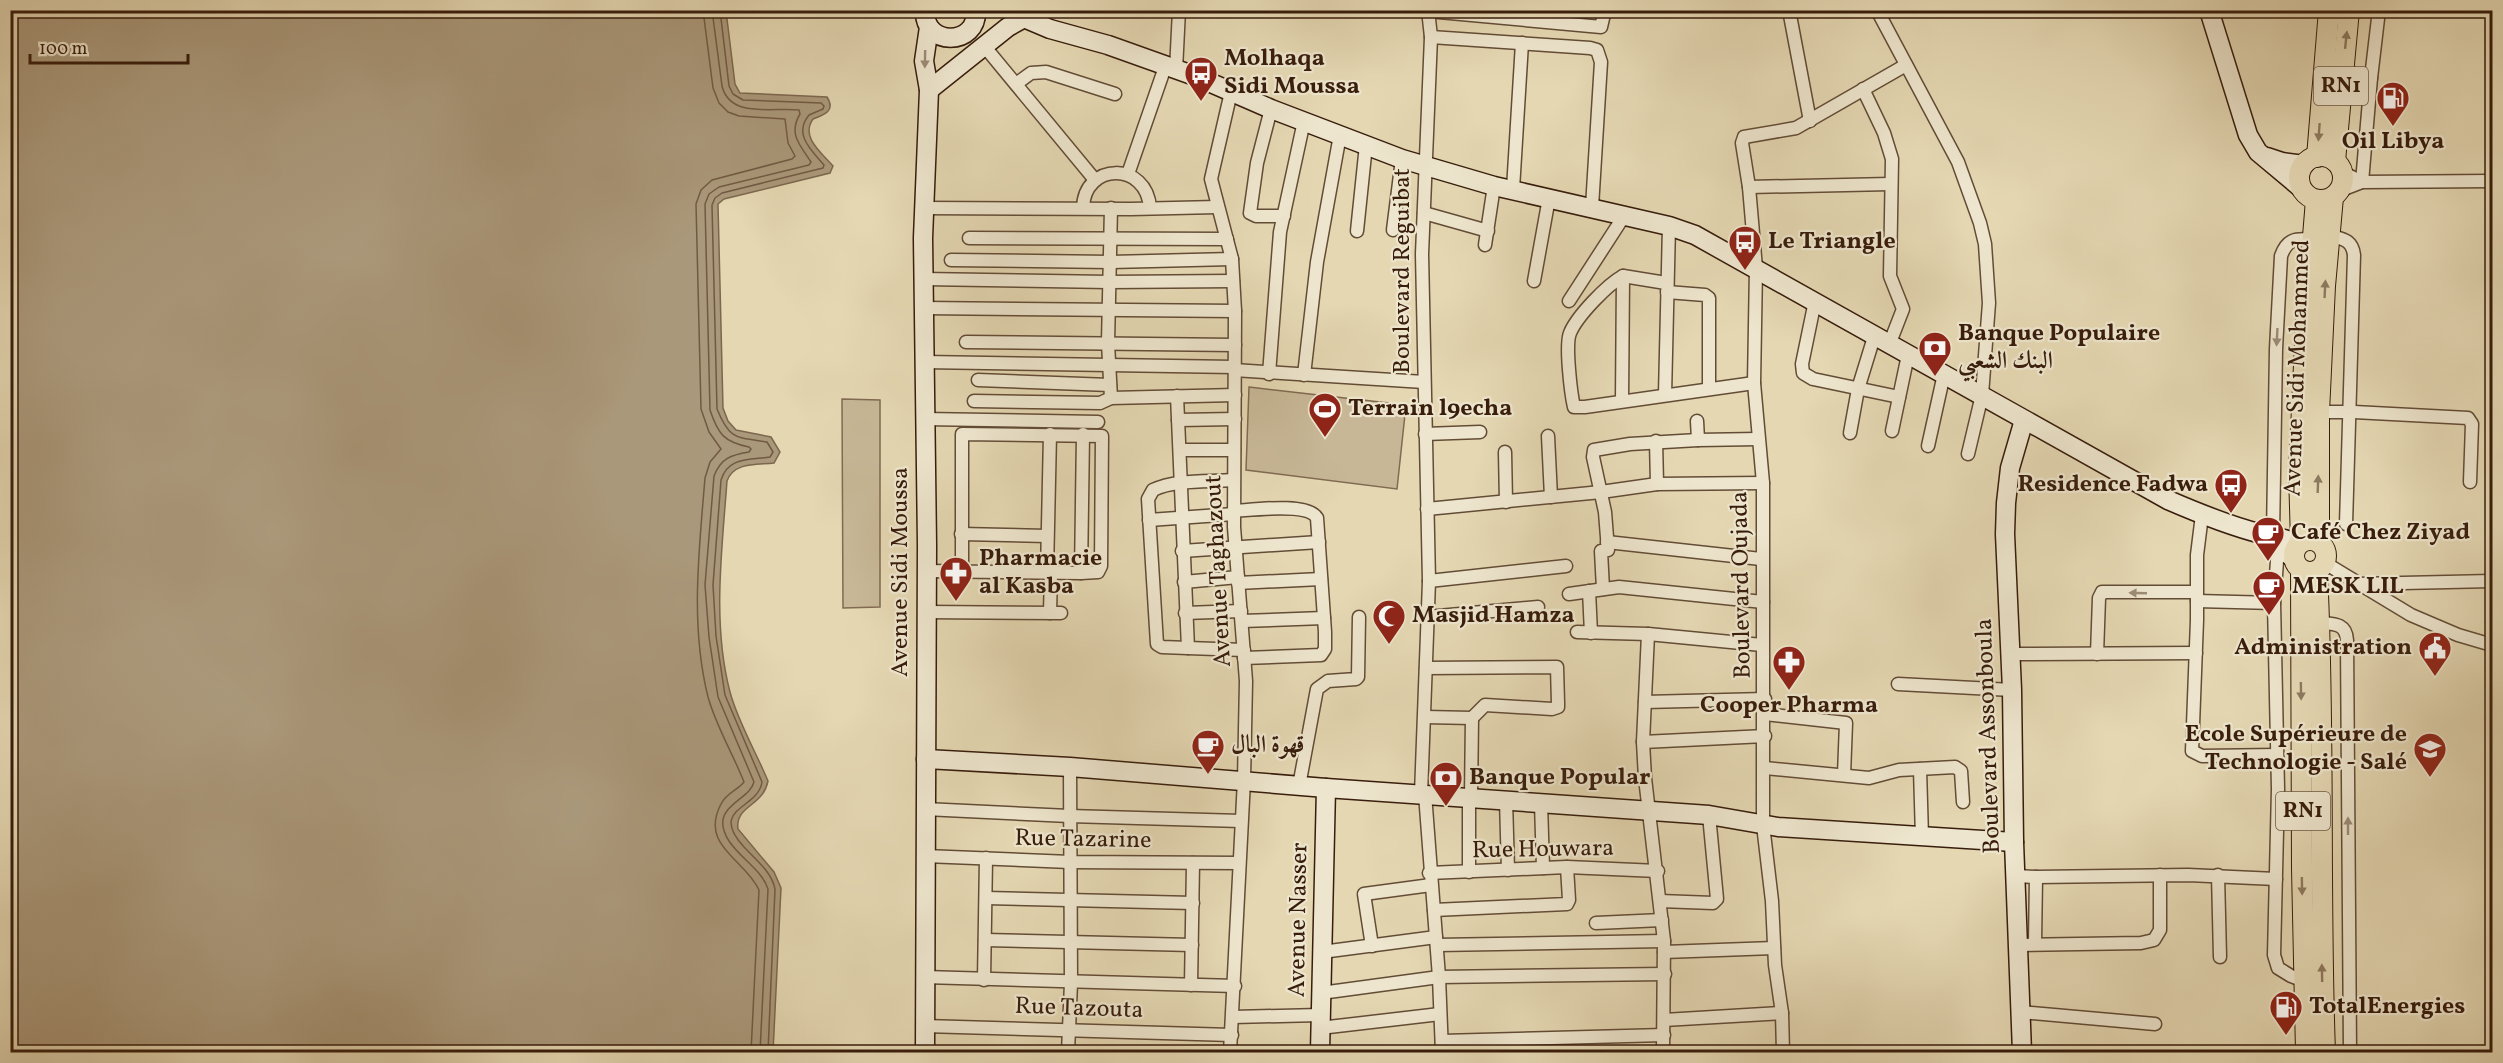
<svg xmlns="http://www.w3.org/2000/svg" width="2503" height="1063" font-family="Vollkorn,Amiri,serif">
<rect width="100%" height="100%" fill="#e4d7b2"/>
<filter id="stains"><feTurbulence type="fractalNoise" baseFrequency=".00333" numOctaves="4"/><feColorMatrix values="0 0 0 0 .2 0 0 0 0 .09 0 0 0 0 .02 0 0 0 .5 -.17"/></filter>
<radialGradient id="worn" r=".72"><stop offset=".6" stop-color="#630" stop-opacity="0"/><stop offset="1" stop-color="#630" stop-opacity=".3"/></radialGradient>
<g fill="#c7b796" stroke="#806a51" stroke-width="1.5">
<polygon points="1249,387 1406,405 1397,489 1246,470"/>
<polygon points="842,399 880,400 880,607 843,608"/>
</g>
<path fill="#aa987a" stroke="#7c674e" stroke-width="1.5" d="M10,11h716l9,73 5,9 87,4c9,14 -3,18 -14,22 -13,18 9,34 20,47l-3,7 -106,26 -6,5 5,204 5,13 8,9 35,7 9,15 -6,11c-18,2 -40,-1 -47,18 -5,69 -15,142 3,211 8,30 26,60 38,89 -5,26 -33,24 -30,48l36,43 7,16 -8,164h-762z"/>
<g fill="none" stroke-linecap="round" stroke-linejoin="round">
<g stroke="#715a43" stroke-width="1.5">
<path d="M703,10l10,78 6,15 9,9 11,4 46,3 3,24 7,13 -3,3 -80,21 -11,10 -5,14 5,205 8,23 12,17 -11,13 -5,16c-6,73 -15,147 3,219 8,29 25,57 36,85 -6,8 -18,11 -23,22 -22,42 24,55 38,86l-8,162"/>
<path d="M712,10l10,76c8,33 51,21 77,24l1,4c-12,20 0,31 11,48l-2,3 -90,22 -10,7 -4,10 5,206c8,24 14,32 39,37l2,2 -2,3c-18,3 -28,6 -35,24l-9,109 4,52 9,60 36,85c-5,20 -47,24 -25,59 11,17 33,29 39,48l-8,163"/>
<path d="M720,10l9,76 4,8 10,6 78,3 3,3 -1,3 -14,6c-16,19 2,35 15,50l-1,3 -101,25 -7,5 -3,7 5,204c13,32 20,28 50,33l6,10 -3,5c-21,3 -42,0 -49,23l-8,105 3,51 9,59 37,87c-4,28 -54,25 -18,65 11,12 28,25 31,42l-7,163"/>
</g>
<defs>
<g id="street">
<polyline points="1789,10 1810,121"/>
<polyline points="1877,10 1958,162 1980,223 1985,244 1989,303 1982,395 1968,454"/>
<polyline points="1428,11 1601,27 1605,10"/>
<polyline points="1431,37 1590,48 1597,50 1601,62 1592,207"/>
<polyline points="985,47 1095,180"/>
<polyline points="1176,70 1179,10"/>
<polyline points="2342,71 2371,78"/>
<polyline points="1016,84 1031,73 1046,72 1115,94"/>
<polyline points="1863,89 1884,133 1892,159 1890,276 1903,309 1889,345"/>
<polyline points="1271,109 1257,163 1250,213 1256,216 1284,216"/>
<polyline points="2342,172 2362,182"/>
<polyline points="1128,174 1165,67"/>
<polyline points="2362,182 2371,78 2379,10"/>
<polyline points="1749,187 1890,184"/>
<polyline points="1513,189 1522,43"/>
<polyline points="2339,191 2362,182 2492,181"/>
<polyline points="924,208 1131,209 1217,207"/>
<path d="M1083,208c1,-46 64,-47 67,0"/>
<polyline points="1424,213 1488,231"/>
<polyline points="1393,230 1402,159"/>
<polyline points="1357,231 1366,145"/>
<path d="M2328,235c14,4 24,4 26,20l-8,269"/>
<polyline points="969,238 1227,239"/>
<polyline points="1485,245 1494,186"/>
<polyline points="951,260 1111,262 1232,259"/>
<polyline points="923,279 1109,282 1233,281"/>
<polyline points="1534,281 1549,198"/>
<path d="M1666,283l-43,-7c-16,9 -46,40 -53,57 -5,12 1,61 4,74h11l169,-24"/>
<polyline points="1667,292 1705,295 1709,298 1709,389"/>
<polyline points="1569,301 1624,216"/>
<polyline points="1815,301 1802,364 1803,373 1813,379 1899,397"/>
<polyline points="923,308 1235,311"/>
<polyline points="966,342 1235,345"/>
<polyline points="924,362 1234,367"/>
<polyline points="1234,370 1424,382"/>
<polyline points="1269,374 1280,232 1304,121"/>
<polyline points="1304,375 1317,262 1340,135"/>
<polyline points="978,380 1110,385"/>
<polyline points="1665,395 1669,226"/>
<polyline points="1177,396 1188,648 1244,650"/>
<polyline points="1111,398 1108,343 1111,208"/>
<polyline points="1622,400 1623,276"/>
<polyline points="974,401 1100,403 1111,398 1235,395"/>
<polyline points="2319,412 2354,412 2468,418 2472,424 2470,482"/>
<polyline points="924,419 1098,422"/>
<polyline points="1178,420 1235,419"/>
<polyline points="1697,421 1698,440 1758,439"/>
<polyline points="1892,431 1908,355"/>
<polyline points="1850,433 1858,389 1874,337"/>
<polyline points="1425,434 1480,432"/>
<polyline points="1548,436 1551,497"/>
<polyline points="1656,441 1657,484"/>
<polyline points="1928,446 1944,374"/>
<polyline points="1180,450 1234,450"/>
<polyline points="1505,452 1506,502"/>
<polyline points="1427,509 1601,492 1657,484 1763,483"/>
<path d="M1234,511c18,-1 74,-9 83,7l8,114v17l-4,6 -77,3"/>
<polyline points="2202,515 2197,555 2197,620 2192,751 2202,756 2277,755"/>
<polyline points="1149,520 1234,514"/>
<polyline points="961,534 1047,536"/>
<path d="M2273,535l3,-186 5,-93c6,-17 15,-18 31,-16"/>
<polyline points="1607,542 1761,559"/>
<polyline points="2278,547 2274,603 2278,789 2274,955 2278,968 2291,976 2304,981"/>
<polyline points="1182,551 1319,542"/>
<polyline points="2325,563 2411,615 2458,635 2492,645"/>
<polyline points="926,571 1081,573 1098,572 1101,566 1102,436 962,434 962,571"/>
<polyline points="1047,572 1050,434"/>
<polyline points="1081,573 1083,434"/>
<polyline points="1429,581 1566,566"/>
<polyline points="1184,582 1238,577"/>
<polyline points="1238,583 1321,579"/>
<polyline points="2358,584 2492,581"/>
<polyline points="1603,589 1601,551 1608,550 1605,512 1593,457 1594,450 1630,444 1698,440"/>
<polyline points="1589,591 1591,633"/>
<polyline points="1569,594 1619,587 1763,602"/>
<polyline points="2197,601 2274,603"/>
<polyline points="926,612 1061,613"/>
<polyline points="1050,613 1051,572"/>
<polyline points="1185,613 1241,611"/>
<polyline points="1427,617 1538,607"/>
<polyline points="1242,621 1324,618"/>
<path d="M2320,623c14,1 26,0 27,17l3,412"/>
<polyline points="1577,632 1648,634 1762,645"/>
<polyline points="1648,634 1643,742 1645,778 1664,941 1663,1052"/>
<path d="M1188,648l-26,-1 -5,-3 -9,-145 5,-9c23,-11 55,-8 80,-10"/>
<polyline points="2011,654 2196,653"/>
<polyline points="2097,654 2099,598 2102,592 2196,592"/>
<polyline points="1898,684 2012,690"/>
<polyline points="1645,702 1765,699"/>
<polyline points="1765,714 1846,723 1844,775"/>
<polyline points="1425,717 1472,718 1485,705 1552,709 1558,707 1558,703 1557,667 1426,668"/>
<polyline points="1643,742 1765,736"/>
<polyline points="1765,768 1869,778 1899,770 1955,767 1961,771 1963,802"/>
<polyline points="1920,769 1922,837"/>
<polyline points="1299,786 1317,689 1328,681 1356,679 1358,677 1359,617"/>
<polyline points="1421,794 1429,581 1422,254 1431,37 1428,10"/>
<polyline points="1425,794 1439,977 1442,1052"/>
<polyline points="1469,797 1469,872"/>
<polyline points="1471,797 1472,718"/>
<polyline points="1506,800 1508,870"/>
<polyline points="1541,803 1543,868"/>
<polyline points="925,809 1069,816 1241,821"/>
<polyline points="925,856 1070,862 1239,863"/>
<polyline points="1429,873 1567,867 1658,871"/>
<polyline points="2218,875 2220,957"/>
<polyline points="2017,876 2036,877 2188,875 2276,879"/>
<polyline points="986,898 1193,903"/>
<polyline points="1660,901 1713,903 1717,899 1709,815"/>
<polyline points="1434,910 1567,904 1569,900 1567,867"/>
<polyline points="1596,923 1662,920"/>
<polyline points="985,940 1192,945"/>
<polyline points="2035,943 2036,877"/>
<polyline points="1437,945 1664,941"/>
<polyline points="2019,945 2141,943 2154,940 2160,930 2160,875"/>
<polyline points="1372,946 1364,894 1431,885"/>
<polyline points="1322,952 1436,937"/>
<polyline points="1664,952 1774,948"/>
<polyline points="924,977 1235,986"/>
<polyline points="984,980 986,858"/>
<polyline points="1191,985 1193,863"/>
<polyline points="1321,993 1439,977 1665,974"/>
<polyline points="2021,1012 2155,1024"/>
<polyline points="1233,1017 1320,1015"/>
<polyline points="1664,1020 1782,1013"/>
<polyline points="924,1026 1232,1035"/>
<polyline points="1320,1028 1440,1014"/>
<polyline points="1442,1041 1664,1035"/>
<polyline points="1068,1052 1071,983 1070,767"/>
<polyline points="1230,1052 1244,780 1246,681 1234,527 1235,311 1232,259 1211,179 1231,92"/>
<polyline points="1783,1052 1782,1013 1775,965 1772,901 1763,825 1763,483 1754,383 1756,268 1749,187 1742,143 1744,137 1796,128 1906,65"/>
</g>
<g id="secondary">
<path d="M925,10c-2,37 53,37 51,0"/>
<path d="M1013,10l11,8 26,11 58,16 87,31 76,33 131,50 92,27 175,40 26,9 473,265c30,13 62,26 94,34 15,4 21,3 36,10"/>
<polyline points="2209,10 2248,135 2258,152 2301,188"/>
<polyline points="929,90 1008,27 1024,18"/>
<polyline points="2267,157 2282,162 2304,165"/>
<polyline points="2268,538 2294,559"/>
<polyline points="926,759 1070,767 1326,788 1709,815 1778,827 2014,842"/>
<polyline points="925,1052 927,545 923,238 929,90 924,61 929,27"/>
<polyline points="1320,1052 1326,788"/>
<polyline points="2022,1052 2014,842 2012,690 2005,534 2006,503 2010,468 2024,420"/>
</g>
<g id="primary">
<circle cx="2321" cy="178" r="22"/>
<polyline points="2317,157 2329,10"/>
<polyline points="2335,161 2349,10"/>
<circle cx="2310" cy="556" r="16"/>
<polyline points="2301,542 2299,472 2306,322 2316,200"/>
<polyline points="2319,542 2319,412 2325,286 2333,197"/>
<polyline points="2301,570 2302,869 2306,1052"/>
<path d="M2317,571c8,160 2,321 8,481"/>
</g>
</defs>
<use href="#street" stroke="#634c36" stroke-width="15"/>
<use href="#secondary" stroke="#381d0c" stroke-width="21"/>
<use href="#primary" stroke="#381d0c" stroke-width="22"/>
<use href="#street" stroke="#ede5cd" stroke-width="12"/>
<use href="#secondary" stroke="#ede5cd" stroke-width="18"/>
<use href="#primary" stroke="#e4d7b2" stroke-width="20"/>
</g>
<defs><path id="oneway-solid" d="M-6-.8H1V-3.2L6.5 0L1 3.2V.8H-6Z" transform="scale(1.5)"/></defs>
<g fill="#8e7a5f">
<use href="#oneway-solid" transform="translate(2346 40) rotate(-84)"/>
<use href="#oneway-solid" transform="translate(2319 132) rotate(94)"/>
<use href="#oneway-solid" transform="translate(2325 289) rotate(-87)"/>
<use href="#oneway-solid" transform="translate(2318 484) rotate(-88)"/>
<use href="#oneway-solid" transform="translate(2301 691) rotate(89)"/>
<use href="#oneway-solid" transform="translate(2302 886) rotate(89)"/>
<use href="#oneway-solid" transform="translate(2322 973) rotate(-91)"/>
</g>
<g fill="#9c8b76">
<use href="#oneway-solid" transform="translate(925 59) rotate(91)"/>
<use href="#oneway-solid" transform="translate(2277 337) rotate(93)"/>
<use href="#oneway-solid" transform="translate(2138 593) rotate(-178)"/>
<use href="#oneway-solid" transform="translate(2348 826) rotate(-90)"/>
</g>
<defs>
<symbol id="bus-pin" viewBox="-11 -11 22 30"><path d="M0 17L-7.5 6A9.5 9.5 0 1 1 7.5 6Z" fill="#8f2418" stroke="#ede5cd"/><path d="M-5-6H5V4H4V6H2V4H-2V6H-4V4H-5ZM-3.5-4V0h7V-4ZM-3.5 1.2v1.5H-2V1.2ZM2 1.2v1.5H3.5V1.2Z" fill="#fff"/></symbol>
<symbol id="fuel-pin" viewBox="-11 -11 22 30"><path d="M0 17L-7.5 6A9.5 9.5 0 1 1 7.5 6Z" fill="#8f2418" stroke="#ede5cd"/><path d="M-5.5-6h7V0h2V4h1.3V-2.5L3-4.5l.8-.8L6-3V5H2.5V1h-1V6h-7ZM-4.2-4.7v3.2H.2V-4.7Z" fill="#fff"/></symbol>
<symbol id="bank-pin" viewBox="-11 -11 22 30"><path d="M0 17L-7.5 6A9.5 9.5 0 1 1 7.5 6Z" fill="#8f2418" stroke="#ede5cd"/><path d="M-6-4H6V4H-6ZM0-2.3a2.3 2.3 0 1 0 0 4.6a2.3 2.3 0 1 0 0-4.6Z" fill="#fff"/></symbol>
<symbol id="stadium-pin" viewBox="-11 -11 22 30"><path d="M0 17L-7.5 6A9.5 9.5 0 1 1 7.5 6Z" fill="#8f2418" stroke="#ede5cd"/><path d="M0-5a6.5 5 0 1 0 0 10a6.5 5 0 1 0 0-10ZM-3.5-1.8h7v3.6h-7Z" fill="#fff"/></symbol>
<symbol id="cafe-pin" viewBox="-11 -11 22 30"><path d="M0 17L-7.5 6A9.5 9.5 0 1 1 7.5 6Z" fill="#8f2418" stroke="#ede5cd"/><path d="M-5.5-4.5H6V0H3Q3 3.5 0 3.5H-2.5Q-5.5 3.5-5.5 0ZM3-3.2v2h1.7v-2ZM-6 4.5H4V6H-6Z" fill="#fff"/></symbol>
<symbol id="pharmacy-pin" viewBox="-11 -11 22 30"><path d="M0 17L-7.5 6A9.5 9.5 0 1 1 7.5 6Z" fill="#8f2418" stroke="#ede5cd"/><path d="M-2-6h4v4h4v4h-4v4h-4v-4h-4v-4h4Z" fill="#fff"/></symbol>
<symbol id="mosque-pin" viewBox="-11 -11 22 30"><path d="M0 17L-7.5 6A9.5 9.5 0 1 1 7.5 6Z" fill="#8f2418" stroke="#ede5cd"/><path d="M3.5-4.9A6 6 0 1 0 3.5 4.9A5 5 0 1 1 3.5-4.9Z" fill="#fff"/></symbol>
<symbol id="civic-pin" viewBox="-11 -11 22 30"><path d="M0 17L-7.5 6A9.5 9.5 0 1 1 7.5 6Z" fill="#8f2418" stroke="#ede5cd"/><path d="M-.6-6.5H3V-4.5H.6V-3L4-1V1h2V6H-6V1h2V-1L-.6-3ZM-1.2 2.5V6h2.4V2.5Z" fill="#fff"/></symbol>
<symbol id="university-pin" viewBox="-11 -11 22 30"><path d="M0 17L-7.5 6A9.5 9.5 0 1 1 7.5 6Z" fill="#8f2418" stroke="#ede5cd"/><path d="M0-5L7-2L0 1L-7-2ZM-4 1L0 2.5L4 1V4Q0 6-4 4Z" fill="#fff"/></symbol>
</defs>
<g fill-rule="evenodd">
<use href="#bus-pin" x="1182" y="54" width="38" height="52"/>
<use href="#fuel-pin" x="2374" y="79" width="38" height="52"/>
<use href="#bus-pin" x="1726" y="223" width="38" height="52"/>
<use href="#bank-pin" x="1916" y="329" width="38" height="52"/>
<use href="#stadium-pin" x="1306" y="390" width="38" height="52"/>
<use href="#bus-pin" x="2212" y="466" width="38" height="52"/>
<use href="#cafe-pin" x="2249" y="514" width="38" height="52"/>
<use href="#pharmacy-pin" x="937" y="554" width="38" height="52"/>
<use href="#cafe-pin" x="2250" y="568" width="38" height="52"/>
<use href="#mosque-pin" x="1370" y="597" width="38" height="52"/>
<use href="#civic-pin" x="2416" y="629" width="38" height="52"/>
<use href="#pharmacy-pin" x="1770" y="643" width="38" height="52"/>
<use href="#cafe-pin" x="1189" y="727" width="38" height="52"/>
<use href="#university-pin" x="2411" y="730" width="38" height="52"/>
<use href="#bank-pin" x="1427" y="759" width="38" height="52"/>
<use href="#fuel-pin" x="2267" y="988" width="38" height="52"/>
</g>
<g text-anchor="middle" dominant-baseline="central" stroke-width="4.5" stroke-linejoin="round" paint-order="stroke">
<g fill="#ede5cd" stroke="#6e5946" stroke-width="1.5">
<rect x="2314" y="67" width="54" height="38" rx="4.5"/>
<rect x="2276" y="792" width="54" height="38" rx="4.5"/>
</g>
<g font-size="22" font-weight="bold" fill="#381d0c">
<text x="2341" y="86">RN1</text>
<text x="2303" y="811">RN1</text>
</g>
<g font-size="24" font-weight="bold" fill="#381d0c" stroke="#ede5cd" text-anchor="start">
<text x="1224" y="59">Molhaqa<tspan x="1224" dy="28">Sidi Moussa</tspan></text>
<text x="2393" y="142" text-anchor="middle">Oil Libya</text>
<text x="1768" y="242">Le Triangle</text>
<text x="1958" y="334">Banque Populaire<tspan x="1958" dy="28">البنك الشعبي</tspan></text>
<text x="1348" y="409">Terrain l9echa</text>
<text x="2208" y="485" text-anchor="end">Residence Fadwa</text>
<text x="2291" y="533">Café Chez Ziyad</text>
<text x="979" y="559">Pharmacie<tspan x="979" dy="28">al Kasba</tspan></text>
<text x="2292" y="587">MESK LIL</text>
<text x="1412" y="616">Masjid Hamza</text>
<text x="2412" y="648" text-anchor="end">Administration</text>
<text x="1789" y="706" text-anchor="middle">Cooper Pharma</text>
<text x="2407" y="735" text-anchor="end">Ecole Supérieure de<tspan x="2407" dy="28">Technologie - Salé</tspan></text>
<text x="1231" y="746">قهوة البال</text>
<text x="1469" y="778">Banque Popular</text>
<text x="2309" y="1007">TotalEnergies</text>
</g>
<g font-size="24" fill="#381d0c" stroke="#ede5cd">
<text transform="translate(1403 271) rotate(-90)">Boulevard Reguibat</text>
<text transform="translate(2298 368) rotate(-88)">Avenue Sidi Mohammed</text>
<text transform="translate(1219 571) rotate(-93)">Avenue Taghazout</text>
<text transform="translate(901 572) rotate(-90)">Avenue Sidi Moussa</text>
<text transform="translate(1742 585) rotate(-91)">Boulevard Oujada</text>
<text transform="translate(1989 736) rotate(-92)">Boulevard Assonboula</text>
<text transform="translate(1083 840) rotate(1)">Rue Tazarine</text>
<text transform="translate(1543 850) rotate(-1)">Rue Houwara</text>
<text transform="translate(1299 920) rotate(-89)">Avenue Nasser</text>
<text transform="translate(1079 1009) rotate(2)">Rue Tazouta</text>
</g>
</g>
<rect width="2503" height="1063" fill="none" stroke="#e4d7b2" stroke-width="36"/>
<rect x="12" y="12" width="2479" height="1039" fill="none" stroke="#381d0c" stroke-width="3"/>
<rect x="18" y="18" width="2467" height="1027" fill="none" stroke="#381d0c" stroke-width="1.5"/>
<path d="M30 54v9h158v-9" fill="none" stroke="#381d0c" stroke-width="3"/>
<text x="39" y="54" font-size="18" fill="#381d0c" stroke="#ede5cd" stroke-width="4.5" paint-order="stroke">100 m</text>
<rect width="100%" height="100%" filter="url(#stains)"/>
<rect width="100%" height="100%" fill="url(#worn)"/>
</svg>
